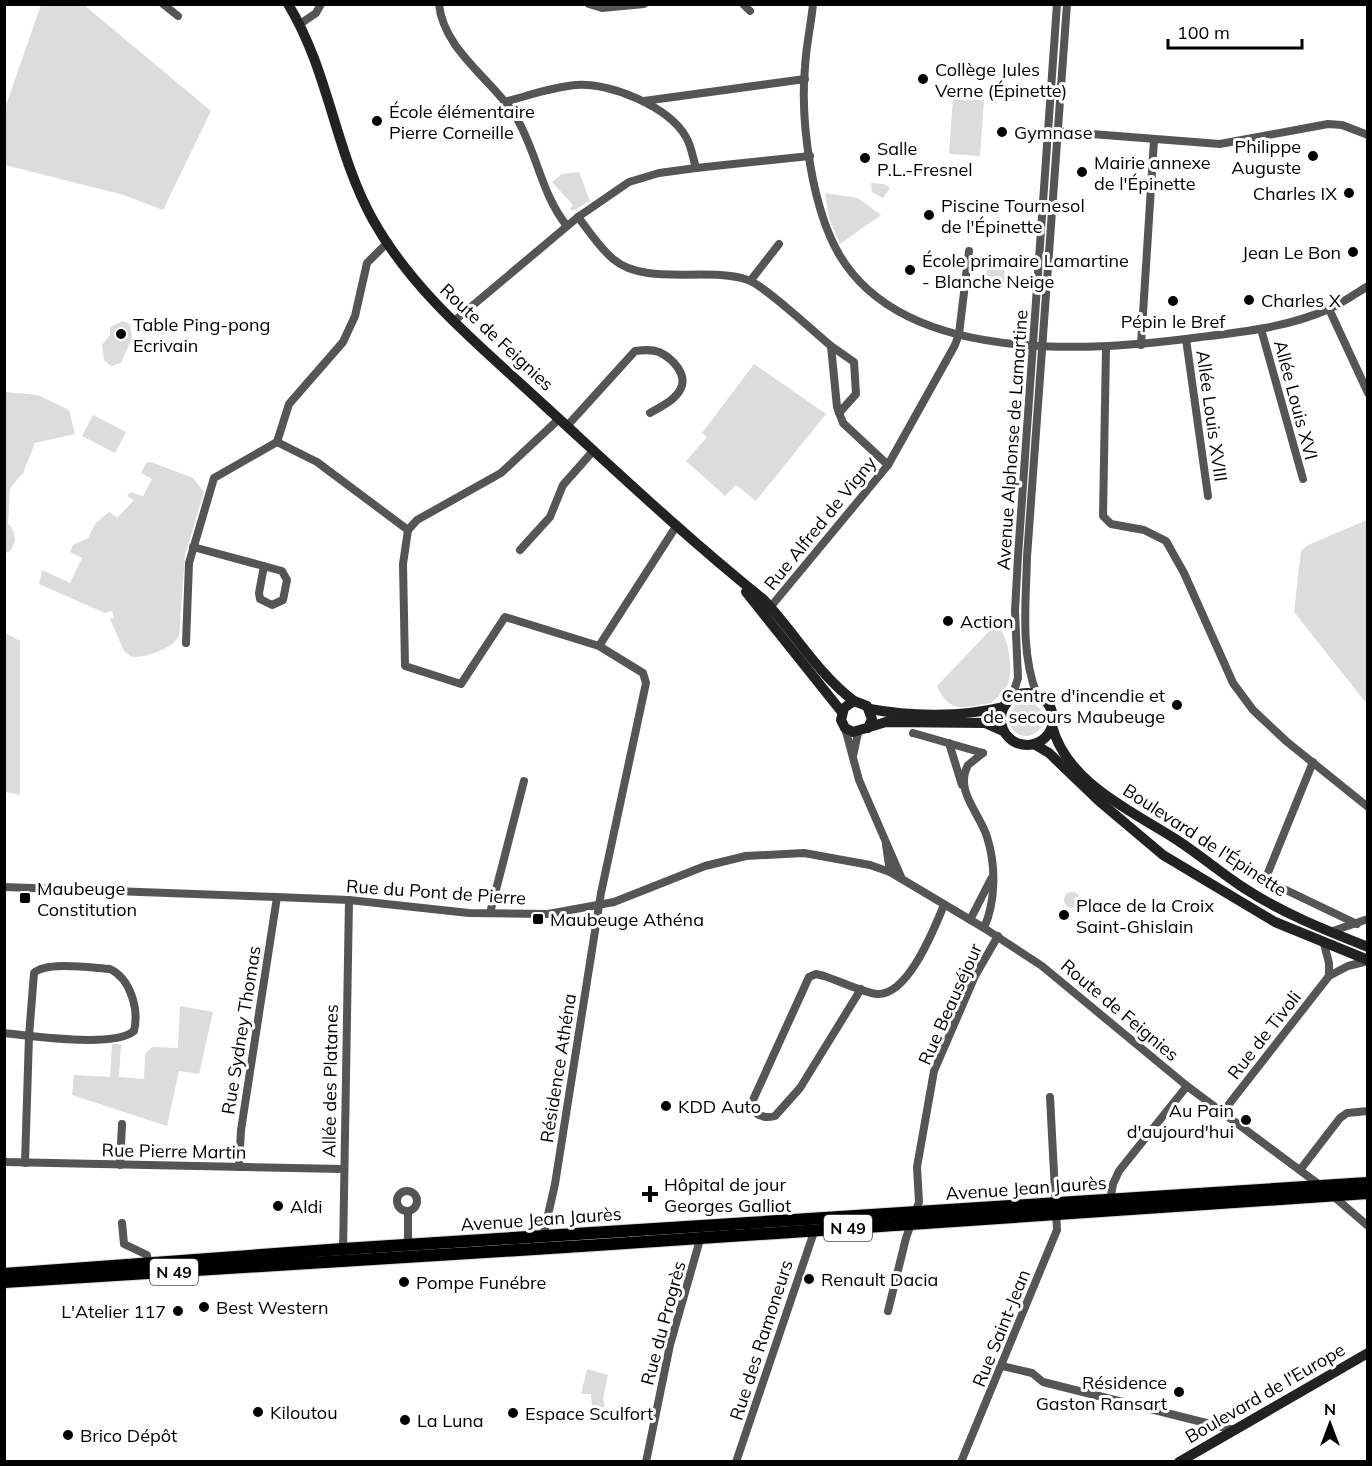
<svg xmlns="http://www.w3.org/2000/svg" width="1372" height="1466" font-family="Mulish,sans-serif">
<rect width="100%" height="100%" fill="#fff"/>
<g fill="#dcdcdc">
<polygon points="41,5 84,5 211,111 163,210 124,195 5,165 5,108"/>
<polygon points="953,98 984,100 980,156 949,154"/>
<polygon points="579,172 590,201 573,211 570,209 573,205 552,182 562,174"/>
<polygon points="871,183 884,184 890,188 883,198 872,192"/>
<polygon points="825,193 858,198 881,215 840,244 829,218"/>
<polygon points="987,259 1005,260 1004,286 986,282"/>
<polygon points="123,321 130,324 132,338 121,363 111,366 104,360 102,345 110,335 110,327"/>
<polygon points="754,364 826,414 756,501 736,485 725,496 686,461 707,437 702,433"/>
<polygon points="5,392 38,395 69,410 75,434 35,443 23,473 10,488 8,523 14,532 15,541 11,550 5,554"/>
<polygon points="93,415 126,432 115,453 82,436"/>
<path d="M151,462l42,16 11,14 -19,63 -6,81c-8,14 -33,21 -47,21l-8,-6 -14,-32 4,-1 -2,-7 -7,2 -66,-29 3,-14 28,13 12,-25 -12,-6 3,-7 15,-7 7,-14 14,-12 8,6 17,-18 -7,-4 3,-4 13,4 9,-17 -11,-6 5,-10z"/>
<polygon points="1367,520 1367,704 1294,612 1301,551 1308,545"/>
<path d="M996,624c12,10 19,47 11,62 -3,7 -11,12 -16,17 -27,4 -41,12 -54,-17z"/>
<polygon points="5,633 20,641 20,795 5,792"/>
<circle cx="1026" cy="719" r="17"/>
<circle cx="1072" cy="900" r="8"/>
<polygon points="180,1006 213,1012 199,1074 179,1071 167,1126 72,1095 74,1075 110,1077 112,1044 121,1044 119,1077 144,1079 145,1054 152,1047 178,1048"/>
<polygon points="587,1369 608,1375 603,1399 605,1407 592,1407 591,1394 581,1394"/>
</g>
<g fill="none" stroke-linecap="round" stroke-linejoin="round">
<defs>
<g id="primary">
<polyline points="4,1274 343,1249 1368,1183"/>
<path d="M4,1282c455,-28 909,-56 1364,-89"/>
</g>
</defs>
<use href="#primary" stroke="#dbdbdb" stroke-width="14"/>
<g stroke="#555" stroke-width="8">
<polyline points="163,4 178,16"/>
<path d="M439,4c4,46 56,78 77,113 21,35 25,77 51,109"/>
<polyline points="589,4 602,8 644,4"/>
<polyline points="743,4 750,11"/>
<path d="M813,4c-2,21 -7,42 -8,63 -5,55 7,142 35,189 66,109 252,96 361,81 43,-5 87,-10 128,-28 13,-6 26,-15 39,-23"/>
<polyline points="300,24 316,13 321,4"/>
<polyline points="644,101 805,79"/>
<path d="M504,102c24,-6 47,-15 72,-17 34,-3 93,22 110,52 5,8 7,21 10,31"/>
<polyline points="1053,131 1220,144 1328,124 1342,125 1368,135"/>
<path d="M578,217c11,14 21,30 35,42 33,28 95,7 135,21 16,5 66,52 83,66l6,61 6,16 45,42"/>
<polyline points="751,280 779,244"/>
<polyline points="1329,309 1368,393"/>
<polyline points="453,322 578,217 629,182 659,173 696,168 810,156"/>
<polyline points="1261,329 1303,479"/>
<polyline points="1186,339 1208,496"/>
<polyline points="1141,345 1154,140"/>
<polyline points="831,346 854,362 856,394 839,413"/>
<polyline points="1106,348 1103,516 1111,524 1144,530 1166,541 1184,573 1233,683 1253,710 1286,741 1368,807"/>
<path d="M567,426l68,-75c8,-1 16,-2 24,1 13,6 30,23 21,38 -6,11 -20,17 -30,23"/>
<polyline points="277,442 317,462 408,530 403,564 405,666 461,684 505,617 599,646"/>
<polyline points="277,442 289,404 343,342 355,316 367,263 388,242"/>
<polyline points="408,530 417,520 501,473 559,419"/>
<polyline points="193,547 282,571 287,580 283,600 272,605 260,599 259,593 264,566"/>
<polyline points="520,550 550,517 563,485 594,450"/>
<polyline points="768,610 888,465 955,345 959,334 969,251"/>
<polyline points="186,643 189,563 214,478 277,442"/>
<path d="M1037,695c-17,-43 -11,-93 -10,-138l40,-553"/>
<polyline points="1012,697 1018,678 1015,611 1018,556 1057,4"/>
<polyline points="845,728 859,780 902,879"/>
<polyline points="913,733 983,753"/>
<polyline points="949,743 962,785"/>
<path d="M983,753l-15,12c-14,26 12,48 19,72 9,28 9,64 -3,91"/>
<polyline points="853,756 858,733"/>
<polyline points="1313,762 1265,880 1357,924"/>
<polyline points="886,845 890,872"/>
<polyline points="4,887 277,897 349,900 469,913 548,914 614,902 705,866 746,856 804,853 870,865 890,872 984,928 1042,966 1187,1086 1321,1186"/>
<polyline points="490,913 524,781"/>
<polyline points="970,920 991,879"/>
<polyline points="1330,932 1368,919"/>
<polyline points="1324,944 1329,963 1329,976"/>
<path d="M861,989l-61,99 -25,28c-11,3 -19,0 -24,-11l2,-5 56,-123 7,-3 8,2c13,4 40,17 53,18 31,2 57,-65 67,-89"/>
<path d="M4,1033c27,3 111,15 130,-2 5,-21 -3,-52 -24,-62 -18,-1 -63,-8 -76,4l-5,63 -4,127"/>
<polyline points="1222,1113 1329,976 1348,966 1368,961"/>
<polyline points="4,1162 343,1169"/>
<polyline points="120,1165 122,1124"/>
<polyline points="239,1167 241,1130 277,897"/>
<polyline points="1300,1170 1340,1118 1347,1113 1368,1111"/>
<circle cx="407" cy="1201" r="10"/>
<polyline points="1332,1195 1368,1226"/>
<polyline points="1110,1201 1113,1184 1119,1171 1187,1086"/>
<polyline points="408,1211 408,1246"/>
<polyline points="122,1223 124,1244 147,1255 148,1265"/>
<polyline points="543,1237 555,1184 601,893 646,683 643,673 599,646 677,525"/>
<polyline points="343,1253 349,900"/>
<polyline points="888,1311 906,1238 919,1202 917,1167 934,1071 975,976 998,936"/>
<polyline points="1002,1366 1032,1373 1043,1382 1234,1430"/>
<polyline points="646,1462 670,1345 701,1236"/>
<polyline points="736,1462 815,1229"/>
<polyline points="961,1462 1057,1230 1050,1097"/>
</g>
<g stroke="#222" stroke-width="10">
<path d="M288,4c41,67 47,148 85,216 42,75 110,128 172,186 71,65 142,132 218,193 31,33 55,75 91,102"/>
<polyline points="746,592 841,711"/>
<circle cx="1027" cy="719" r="26"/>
<path d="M870,709c42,8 92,8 133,-2"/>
<path d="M1052,726c15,57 80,85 125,114 23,15 44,33 67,48 38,25 81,42 124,59"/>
<polyline points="868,728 872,719 867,706 854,701 844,708 841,720 845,728 853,732 886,722 985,723 1003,731"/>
<polyline points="1034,744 1049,753 1099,801 1163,855 1275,922 1368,960"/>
<polyline points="1179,1462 1368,1353"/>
</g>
<use href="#primary" stroke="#000" stroke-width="12"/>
</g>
<g fill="#000" stroke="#fff" stroke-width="2">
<circle cx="923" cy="79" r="6"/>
<circle cx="377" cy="121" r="6"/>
<circle cx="1002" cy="132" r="6"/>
<circle cx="1313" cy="156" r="6"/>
<circle cx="865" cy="158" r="6"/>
<circle cx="1082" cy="172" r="6"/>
<circle cx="1349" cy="193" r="6"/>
<circle cx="929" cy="215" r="6"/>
<circle cx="1353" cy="252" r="6"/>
<circle cx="910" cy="270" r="6"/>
<circle cx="1249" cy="300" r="6"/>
<circle cx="1173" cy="301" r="6"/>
<circle cx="121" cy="334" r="6"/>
<circle cx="948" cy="621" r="6"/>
<circle cx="1177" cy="705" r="6"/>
<rect x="19" y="892" width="12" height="12" rx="3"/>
<circle cx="1064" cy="915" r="6"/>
<rect x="532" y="913" width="12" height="12" rx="3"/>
<circle cx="666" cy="1106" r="6"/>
<circle cx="1246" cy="1120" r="6"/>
<path d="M647 1185h6v6h6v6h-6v6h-6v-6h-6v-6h6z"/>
<circle cx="278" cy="1206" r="6"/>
<circle cx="809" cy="1279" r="6"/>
<circle cx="404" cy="1282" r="6"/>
<circle cx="204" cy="1307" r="6"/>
<circle cx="178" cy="1311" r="6"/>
<circle cx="1179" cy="1392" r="6"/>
<circle cx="258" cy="1412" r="6"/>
<circle cx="513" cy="1413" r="6"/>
<circle cx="405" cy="1420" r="6"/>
<circle cx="68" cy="1435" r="6"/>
</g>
<g text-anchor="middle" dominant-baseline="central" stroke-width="6" stroke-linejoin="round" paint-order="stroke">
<g fill="#fff" stroke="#4c4c4c" stroke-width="1.5">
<rect x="824" y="1215" width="48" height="26" rx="4.5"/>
<rect x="150" y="1259" width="48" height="26" rx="4.5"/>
</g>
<g font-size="16" font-weight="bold" fill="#000">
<text x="848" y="1228">N 49</text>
<text x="174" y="1272">N 49</text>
</g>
<g font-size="18" fill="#000" stroke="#fff" text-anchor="start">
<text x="935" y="69">Collège Jules<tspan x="935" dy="21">Verne (Épinette)</tspan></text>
<text x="389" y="111">École élémentaire<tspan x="389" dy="21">Pierre Corneille</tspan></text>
<text x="1014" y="132">Gymnase</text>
<text x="1301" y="146" text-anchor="end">Philippe<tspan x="1301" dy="21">Auguste</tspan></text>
<text x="877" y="148">Salle<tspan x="877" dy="21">P.L.-Fresnel</tspan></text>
<text x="1094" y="162">Mairie annexe<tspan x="1094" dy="21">de l'Épinette</tspan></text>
<text x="1337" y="193" text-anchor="end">Charles IX</text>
<text x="941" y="205">Piscine Tournesol<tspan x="941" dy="21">de l'Épinette</tspan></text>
<text x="1341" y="252" text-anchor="end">Jean Le Bon</text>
<text x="922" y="260">École primaire Lamartine<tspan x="922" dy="21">- Blanche Neige</tspan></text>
<text x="1261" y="300">Charles X</text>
<text x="1173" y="321" text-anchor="middle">Pépin le Bref</text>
<text x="133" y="324">Table Ping-pong<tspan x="133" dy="21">Ecrivain</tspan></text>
<text x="960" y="621">Action</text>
<text x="1165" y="695" text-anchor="end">Centre d'incendie et<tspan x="1165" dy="21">de secours Maubeuge</tspan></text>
<text x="37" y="888">Maubeuge<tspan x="37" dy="21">Constitution</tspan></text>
<text x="1076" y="905">Place de la Croix<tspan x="1076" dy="21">Saint-Ghislain</tspan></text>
<text x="550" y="919">Maubeuge Athéna</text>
<text x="678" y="1106">KDD Auto</text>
<text x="1234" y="1110" text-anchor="end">Au Pain<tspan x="1234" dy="21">d'aujourd'hui</tspan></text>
<text x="664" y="1184">Hôpital de jour<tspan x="664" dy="21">Georges Galliot</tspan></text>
<text x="290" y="1206">Aldi</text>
<text x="821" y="1279">Renault Dacia</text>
<text x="416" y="1282">Pompe Funébre</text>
<text x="216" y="1307">Best Western</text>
<text x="166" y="1311" text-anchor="end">L'Atelier 117</text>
<text x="1167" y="1382" text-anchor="end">Résidence<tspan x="1167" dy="21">Gaston Ransart</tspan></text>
<text x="270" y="1412">Kiloutou</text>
<text x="525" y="1413">Espace Sculfort</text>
<text x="417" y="1420">La Luna</text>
<text x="80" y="1435">Brico Dépôt</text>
</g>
<g font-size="18" fill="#000" stroke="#fff">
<text transform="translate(497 337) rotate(43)">Route de Feignies</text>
<text transform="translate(1296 400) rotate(75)">Allée Louis XVI</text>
<text transform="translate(1212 416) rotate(82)">Allée Louis XVIII</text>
<text transform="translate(1012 440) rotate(-86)">Avenue Alphonse de Lamartine</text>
<text transform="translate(820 523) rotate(-51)">Rue Alfred de Vigny</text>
<text transform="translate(1205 840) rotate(33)">Boulevard de l'Épinette</text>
<text transform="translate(436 892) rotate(4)">Rue du Pont de Pierre</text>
<text transform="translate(950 1004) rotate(-66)">Rue Beauséjour</text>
<text transform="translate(1120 1010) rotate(40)">Route de Feignies</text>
<text transform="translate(241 1030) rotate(-81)">Rue Sydney Thomas</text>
<text transform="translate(1264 1035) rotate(-52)">Rue de Tivoli</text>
<text transform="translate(558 1068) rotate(-81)">Résidence Athéna</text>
<text transform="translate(330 1081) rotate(-89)">Allée des Platanes</text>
<text transform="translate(174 1151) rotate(1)">Rue Pierre Martin</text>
<text transform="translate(1026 1188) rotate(-4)">Avenue Jean Jaurès</text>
<text transform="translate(541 1219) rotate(-4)">Avenue Jean Jaurès</text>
<text transform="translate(663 1323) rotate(-75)">Rue du Progrès</text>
<text transform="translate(1001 1328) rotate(-68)">Rue Saint-Jean</text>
<text transform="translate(761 1340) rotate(-72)">Rue des Ramoneurs</text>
<text transform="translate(1265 1393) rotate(-30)">Boulevard de l'Europe</text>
</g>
</g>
<rect width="1372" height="1466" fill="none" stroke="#000000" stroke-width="12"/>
<g transform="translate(1330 1424)" stroke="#ffffff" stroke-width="4.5" paint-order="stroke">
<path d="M0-4.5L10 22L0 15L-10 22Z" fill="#000000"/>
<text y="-9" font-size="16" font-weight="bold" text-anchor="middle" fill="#000000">N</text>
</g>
<path d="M1168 39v9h134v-9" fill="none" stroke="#000000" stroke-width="3"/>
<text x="1177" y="39" font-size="18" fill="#000000" stroke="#ffffff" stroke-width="4.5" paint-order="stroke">100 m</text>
</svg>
